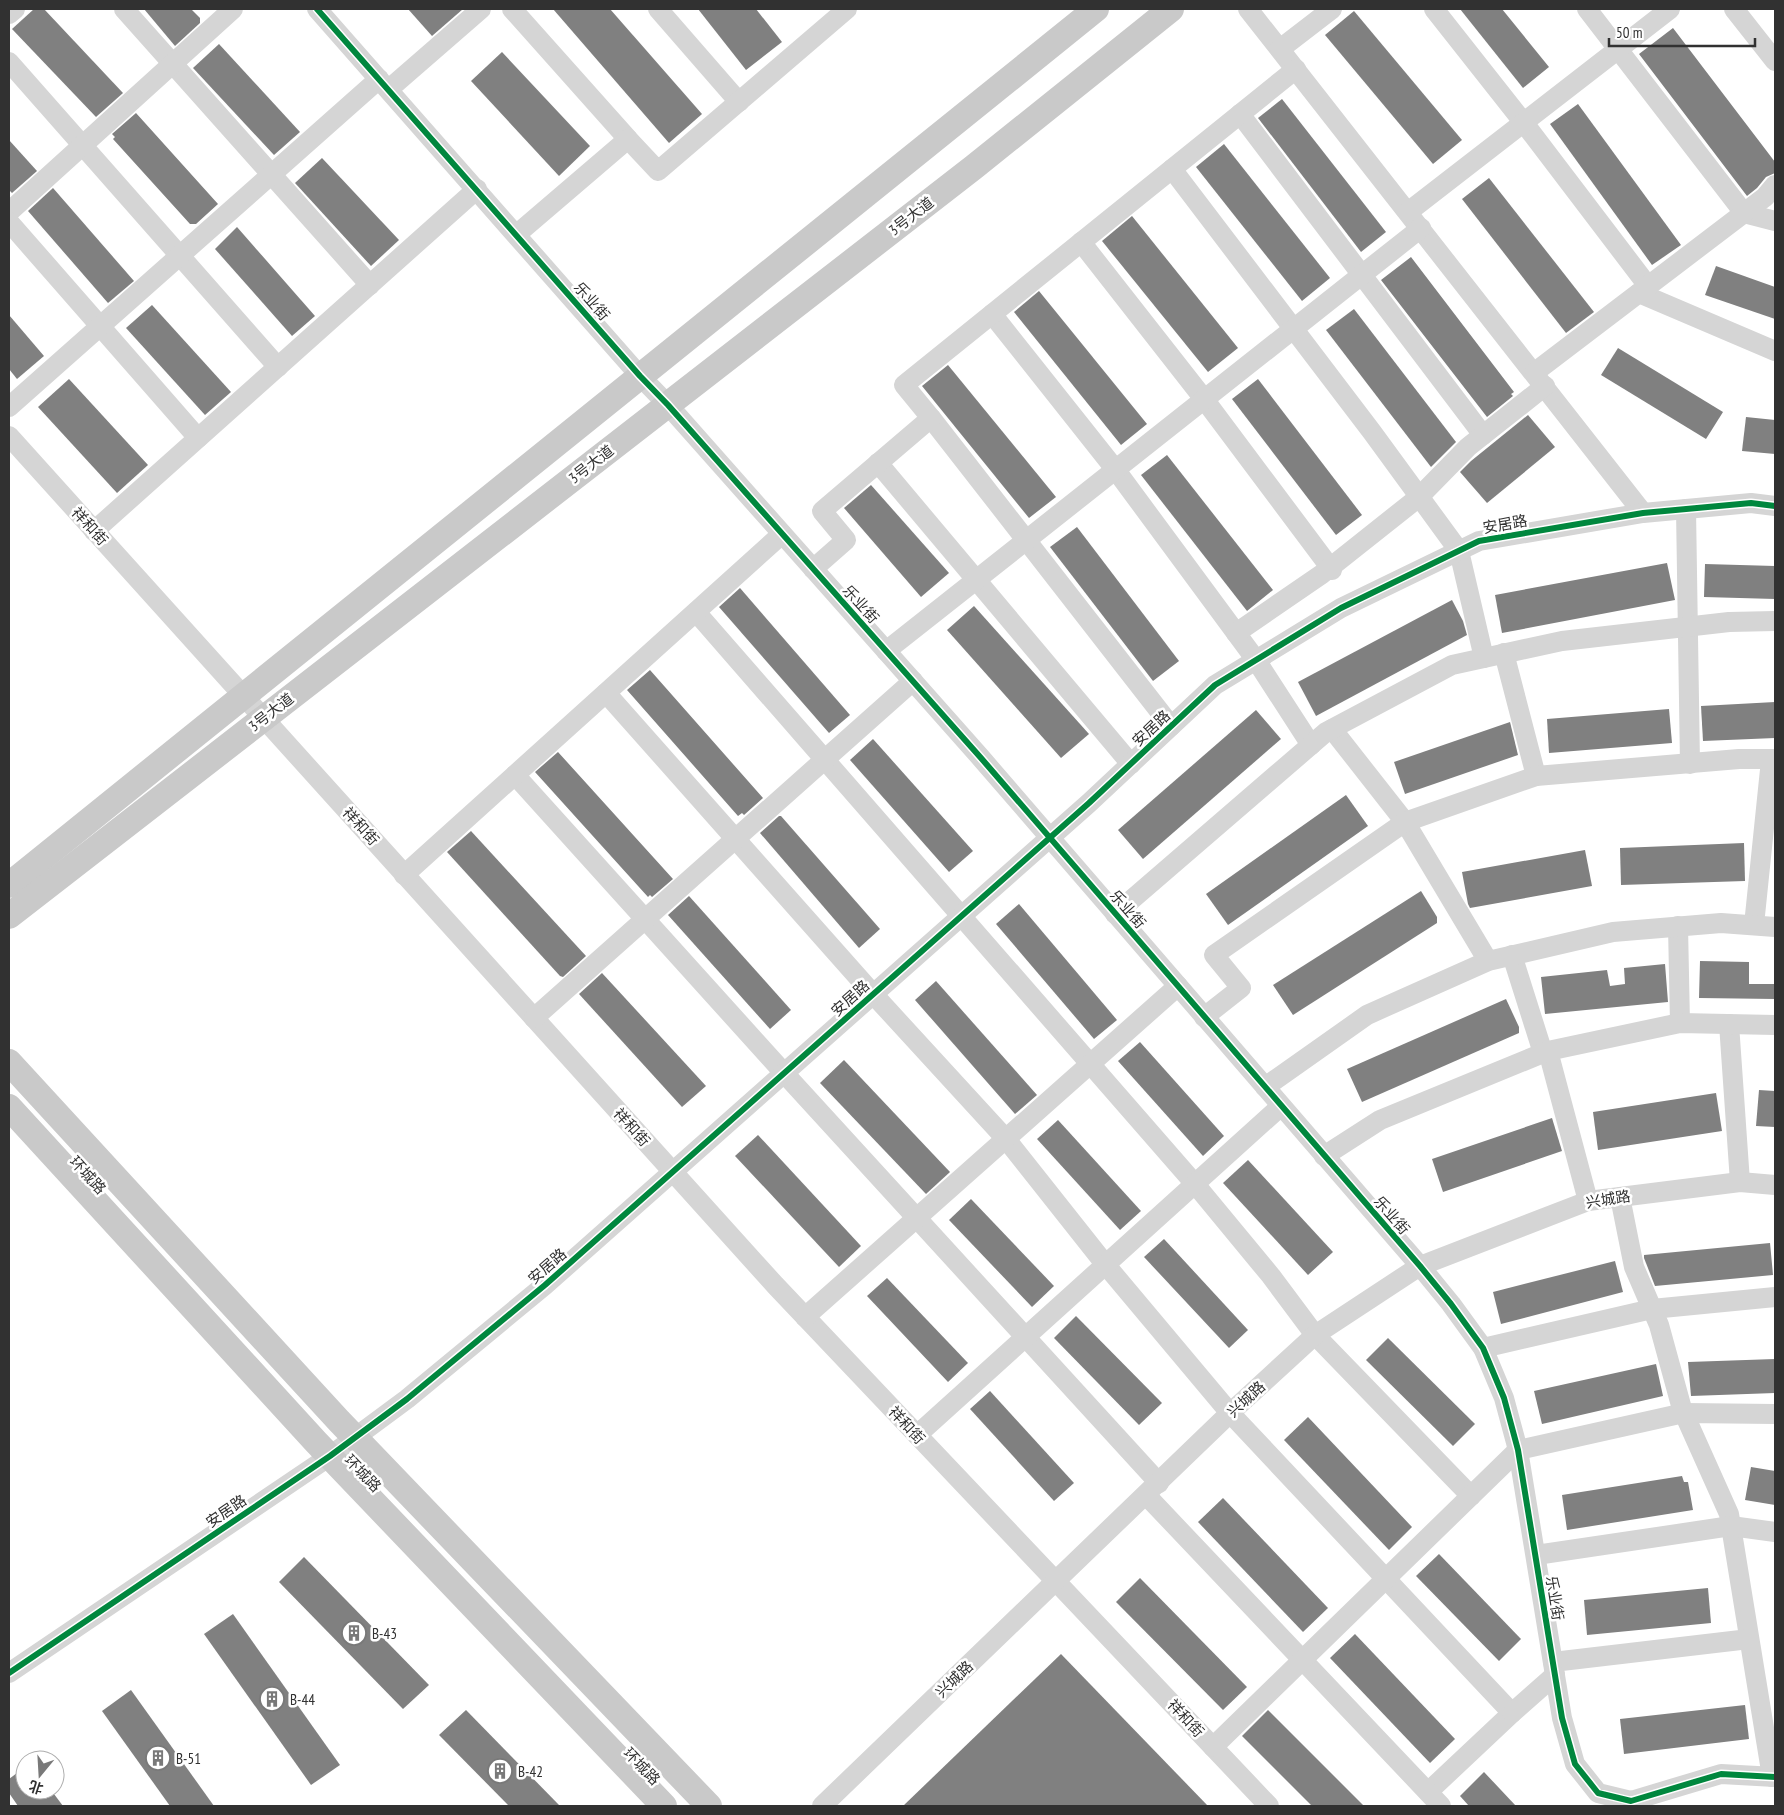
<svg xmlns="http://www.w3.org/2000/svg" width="1784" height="1815" font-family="'PT Sans Narrow','Noto Sans SC',sans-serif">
<rect width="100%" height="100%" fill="#fff"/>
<g fill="#808080">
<polygon points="34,9 44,9 123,93 96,117 12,29"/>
<polygon points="144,9 191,9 200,18 200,23 175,46"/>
<polygon points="408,9 463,9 432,36"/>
<polygon points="553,9 610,9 702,114 669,143"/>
<polygon points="698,9 756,9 782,42 746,70"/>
<polygon points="1460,9 1502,9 1549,67 1523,88"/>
<polygon points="1354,11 1462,140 1433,164 1325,35"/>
<polygon points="1673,28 1775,162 1775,173 1766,177 1757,188 1747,196 1639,54"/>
<polygon points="219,44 300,132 274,155 193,68"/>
<polygon points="502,52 590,146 559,176 471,81"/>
<polygon points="1282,99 1386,232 1361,252 1258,118"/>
<polygon points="1578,104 1681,245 1652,265 1550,124"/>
<polygon points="136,113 218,204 196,224 190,224 113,139 115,137 112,134"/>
<polygon points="9,140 37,171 12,193 9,190"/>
<polygon points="1224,144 1330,278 1302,301 1196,167"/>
<polygon points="322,158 399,240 371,266 295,183"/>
<polygon points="1489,178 1594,312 1566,333 1462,199"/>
<polygon points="53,188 134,281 108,303 28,211"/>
<polygon points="1132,216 1238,348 1208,372 1102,241"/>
<polygon points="237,227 315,316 292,336 215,249"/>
<polygon points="1411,257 1514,392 1511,394 1513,396 1487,417 1381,280"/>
<polygon points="1716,266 1775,287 1775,319 1705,295"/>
<polygon points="1039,291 1147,424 1121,445 1014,312"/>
<polygon points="152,305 231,392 205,415 126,328"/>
<polygon points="1354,309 1456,442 1431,467 1326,330"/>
<polygon points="9,315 44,356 17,379 9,369"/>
<polygon points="1618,348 1723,412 1706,439 1601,375"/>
<polygon points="948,365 1056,497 1029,518 922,386"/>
<polygon points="69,379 148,465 117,493 38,407"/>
<polygon points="1258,379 1362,515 1336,535 1232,399"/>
<polygon points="1528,415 1555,447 1487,503 1460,472 1471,461"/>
<polygon points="1746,417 1775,420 1775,454 1742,451"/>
<polygon points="1167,455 1273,590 1247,611 1141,475"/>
<polygon points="871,485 949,573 921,597 844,508"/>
<polygon points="1077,527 1179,661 1153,681 1050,547"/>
<polygon points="1667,563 1675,600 1502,633 1495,595"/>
<polygon points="1705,564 1775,566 1775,599 1704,597"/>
<polygon points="740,588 850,715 829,733 719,607"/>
<polygon points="1452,600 1463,621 1467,635 1316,716 1298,682"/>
<polygon points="974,606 1089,734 1061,758 947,630"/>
<polygon points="650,670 763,798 744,815 742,813 738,816 627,690"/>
<polygon points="1775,702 1775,738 1703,741 1701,706"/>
<polygon points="1669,709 1672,743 1549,753 1547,719"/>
<polygon points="1256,710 1281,739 1143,859 1118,830"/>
<polygon points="1510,722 1518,755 1405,794 1394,762"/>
<polygon points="873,739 973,851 949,872 850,760"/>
<polygon points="558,752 673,879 652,897 650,895 648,897 535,772"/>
<polygon points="1346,795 1368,826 1228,925 1206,894"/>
<polygon points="779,816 781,816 880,929 859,948 760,833"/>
<polygon points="471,831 586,956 563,977 560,976 447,852"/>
<polygon points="1744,843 1745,881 1621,885 1620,848"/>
<polygon points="1585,850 1592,886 1470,908 1468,904 1462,872"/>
<polygon points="1421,891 1437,917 1437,923 1293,1015 1273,985"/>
<polygon points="689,896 791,1010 770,1029 668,915"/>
<polygon points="1019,904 1117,1020 1094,1039 996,924"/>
<polygon points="1700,961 1749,962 1749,984 1775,984 1775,999 1699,998"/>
<polygon points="1665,964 1668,1002 1545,1014 1541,977 1607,970 1610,986 1625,984 1624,968"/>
<polygon points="602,973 706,1086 682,1107 579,994"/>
<polygon points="936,981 1037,1095 1015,1114 915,1000"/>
<polygon points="1506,999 1519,1027 1519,1033 1362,1102 1347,1069"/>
<polygon points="1140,1042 1224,1136 1203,1156 1118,1061"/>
<polygon points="844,1060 950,1172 926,1194 820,1083"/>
<polygon points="1759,1090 1775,1091 1775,1127 1756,1126"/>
<polygon points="1716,1093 1722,1131 1598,1150 1593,1112"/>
<polygon points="1552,1118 1562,1151 1443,1192 1432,1159"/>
<polygon points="1058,1120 1141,1211 1120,1230 1037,1139"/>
<polygon points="758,1135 861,1246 839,1267 735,1156"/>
<polygon points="1248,1160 1333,1252 1308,1275 1223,1183"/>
<polygon points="971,1199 1054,1286 1032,1307 949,1220"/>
<polygon points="1164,1239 1248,1330 1229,1348 1144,1257"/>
<polygon points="1770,1243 1773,1275 1655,1286 1644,1258 1644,1255"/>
<polygon points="1615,1261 1623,1292 1501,1324 1493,1292"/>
<polygon points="887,1278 968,1363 948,1382 867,1296"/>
<polygon points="1076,1316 1162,1403 1139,1425 1054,1338"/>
<polygon points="1388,1338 1475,1424 1453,1446 1366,1360"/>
<polygon points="1775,1359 1775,1393 1691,1396 1688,1362"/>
<polygon points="1656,1364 1663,1396 1542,1424 1534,1391"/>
<polygon points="990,1391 1074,1483 1054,1501 970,1409"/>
<polygon points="1308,1417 1412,1527 1389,1550 1284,1440"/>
<polygon points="1751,1467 1775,1471 1775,1505 1745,1500"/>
<polygon points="1682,1476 1684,1482 1688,1482 1693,1510 1567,1530 1562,1495"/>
<polygon points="1223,1498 1328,1608 1303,1632 1198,1522"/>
<polygon points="1439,1554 1521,1639 1499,1661 1416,1576"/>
<polygon points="304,1557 429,1685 403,1709 279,1582"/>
<polygon points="1140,1578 1247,1687 1223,1710 1116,1602"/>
<polygon points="1708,1588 1711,1623 1587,1635 1584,1600"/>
<polygon points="233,1614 340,1765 311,1785 204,1634"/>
<polygon points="1355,1634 1455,1739 1430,1763 1330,1658"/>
<polygon points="1061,1654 1208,1806 903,1806"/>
<polygon points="131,1690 214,1806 170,1806 102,1711"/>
<polygon points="1745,1705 1749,1739 1624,1754 1620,1719"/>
<polygon points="466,1710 560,1806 509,1806 439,1735"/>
<polygon points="1268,1710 1364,1806 1312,1806 1242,1736"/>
<polygon points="25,1767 25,1790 51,1790 63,1806 18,1806 9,1793 9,1779"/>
<polygon points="1484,1772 1516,1806 1469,1806 1460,1796"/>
</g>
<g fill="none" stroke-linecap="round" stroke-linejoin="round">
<g stroke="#d5d5d5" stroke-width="20">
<polyline points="124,9 370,285"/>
<polyline points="317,9 640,376 668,405 981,758 1420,1266 1451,1304 1483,1348 1504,1398 1518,1450 1562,1718 1575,1764 1598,1793 1631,1801 1721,1774 1775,1777"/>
<polyline points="512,9 628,139"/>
<polyline points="658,9 739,102"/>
<polyline points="1248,9 1643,513"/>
<polyline points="1434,9 1524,123 1648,286"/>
<polyline points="1587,9 1744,213 1775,221"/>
<polyline points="1734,9 1775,61"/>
<polyline points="9,14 15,9"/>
<polyline points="1280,49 1332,9"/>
<polyline points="9,62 278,367"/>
<polyline points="389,89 481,9"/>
<polyline points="1240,114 1483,435"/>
<polyline points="1172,169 1372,432 1459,551 1484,658"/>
<polyline points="9,212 233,9"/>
<polyline points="1408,212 1670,9"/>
<polyline points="9,222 198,438"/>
<polyline points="517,234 628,139 658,171 847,9"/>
<polyline points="1081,242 1204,399 1332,570"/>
<polyline points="1639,293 1775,351"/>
<polyline points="992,314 1115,469 1256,660 1311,745"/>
<polyline points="1535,372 1765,197 1775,185"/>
<polyline points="9,407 379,79"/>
<polyline points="931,418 1171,726"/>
<polyline points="9,436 775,1285 1269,1806"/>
<polyline points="878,463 1131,764"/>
<polyline points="1686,509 1690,764"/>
<polyline points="94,531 477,189"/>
<polyline points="813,569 846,540 822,511 931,418 904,385 1296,69"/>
<polyline points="696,612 1195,1184 1271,1276 1315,1335 1471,1496"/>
<polyline points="1236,633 1322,574 1419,497 1468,447 1545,386"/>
<polyline points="886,651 1421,228"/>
<polyline points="1504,653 1536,776"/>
<polyline points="606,693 873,994 1006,1139 1105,1264 1230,1413 1512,1713 1428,1792"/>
<polyline points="1332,729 1405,822 1488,961"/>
<polyline points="515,775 784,1073 1159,1483"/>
<polyline points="404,875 782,534"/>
<polyline points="1115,914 1326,732 1452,665 1562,641 1729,622 1775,621"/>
<polyline points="1754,925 1771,760"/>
<polyline points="1678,926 1680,1023"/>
<polyline points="1512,955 1543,1053"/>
<polyline points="1204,1017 1241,988 1214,955 1405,822 1536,776 1739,759 1775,759"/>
<polyline points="534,1018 913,681"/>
<polyline points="1729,1024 1740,1182"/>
<polyline points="1548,1051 1588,1201"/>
<polyline points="1265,1087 1367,1015 1488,961 1613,932 1721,923 1775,927"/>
<polyline points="1324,1156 1380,1120 1548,1051 1680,1023 1775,1025"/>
<polyline points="1620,1197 1634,1267 1659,1325 1682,1409 1729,1514 1772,1777"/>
<polyline points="805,1317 1178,986"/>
<polyline points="1483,1348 1652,1309 1775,1297"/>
<polyline points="917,1435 1281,1106"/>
<polyline points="1146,1495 1441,1806"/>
<polyline points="1536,1555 1731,1526 1775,1532"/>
<polyline points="1553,1662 1749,1639"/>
<polyline points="9,1673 330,1456 407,1399 545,1285 1089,803 1215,685 1341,608 1479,541 1643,513 1751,503 1775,506"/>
<polyline points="1512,1713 1555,1675"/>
<polyline points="1213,1747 1518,1450 1684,1413 1775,1414"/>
<polyline points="822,1806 1230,1413 1315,1335 1420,1266 1588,1201 1740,1182 1775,1185"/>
</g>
<g stroke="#c9c9c9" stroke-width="26">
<polyline points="9,885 1096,9"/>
<polyline points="9,916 974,167 1171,9"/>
<polyline points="9,1062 339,1421 709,1806"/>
<polyline points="9,1107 316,1442 664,1806"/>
</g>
<defs>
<g id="cycleway">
<polyline points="317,9 640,376 668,405 981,758 1420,1266 1451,1304 1483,1348 1504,1398 1518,1450 1562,1718 1575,1764 1598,1793 1631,1801 1721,1774 1775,1777"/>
<polyline points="9,1673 330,1456 407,1399 545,1285 1089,803 1215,685 1341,608 1479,541 1643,513 1751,503 1775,506"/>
</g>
</defs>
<use href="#cycleway" stroke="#fff" stroke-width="9"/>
<use href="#cycleway" stroke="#00873e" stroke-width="6"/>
</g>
<defs>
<symbol id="building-ring" viewBox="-11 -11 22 22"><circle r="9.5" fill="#fff" stroke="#797979" stroke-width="1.5"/><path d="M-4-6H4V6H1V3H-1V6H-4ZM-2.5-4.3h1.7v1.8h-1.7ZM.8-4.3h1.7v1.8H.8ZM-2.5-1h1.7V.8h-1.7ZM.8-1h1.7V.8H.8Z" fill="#797979"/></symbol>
</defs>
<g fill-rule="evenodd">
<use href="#building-ring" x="340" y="1619" width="28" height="28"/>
<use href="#building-ring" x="258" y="1685" width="28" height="28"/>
<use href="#building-ring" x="144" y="1744" width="28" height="28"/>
<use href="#building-ring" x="486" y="1757" width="28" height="28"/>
</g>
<g text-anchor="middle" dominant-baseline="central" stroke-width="5" stroke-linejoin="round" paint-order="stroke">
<g font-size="15" fill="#313131" stroke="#fff">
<text transform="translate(911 216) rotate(-38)">3号大道</text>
<text transform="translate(592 301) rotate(49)">乐业街</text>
<text transform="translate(591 464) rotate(-38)">3号大道</text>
<text transform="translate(1505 524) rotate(-10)">安居路</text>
<text transform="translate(90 526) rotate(48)">祥和街</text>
<text transform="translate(861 604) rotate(48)">乐业街</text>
<text transform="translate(271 712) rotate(-38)">3号大道</text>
<text transform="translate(1151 728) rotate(-43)">安居路</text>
<text transform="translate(361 826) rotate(48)">祥和街</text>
<text transform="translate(1128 909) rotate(49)">乐业街</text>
<text transform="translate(850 998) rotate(-42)">安居路</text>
<text transform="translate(632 1127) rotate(48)">祥和街</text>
<text transform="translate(88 1175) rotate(47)">环城路</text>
<text transform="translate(1608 1199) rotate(-9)">兴城路</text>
<text transform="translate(1392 1215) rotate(49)">乐业街</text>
<text transform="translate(547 1266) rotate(-41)">安居路</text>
<text transform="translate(1246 1399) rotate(-43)">兴城路</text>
<text transform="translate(907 1425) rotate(47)">祥和街</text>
<text transform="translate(363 1473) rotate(46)">环城路</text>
<text transform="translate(226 1511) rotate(-34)">安居路</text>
<text transform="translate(1555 1598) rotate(81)">乐业街</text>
<text transform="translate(954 1679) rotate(-44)">兴城路</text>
<text transform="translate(1186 1718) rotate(47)">祥和街</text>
<text transform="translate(642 1766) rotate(46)">环城路</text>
</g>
<g font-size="15" fill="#313131" stroke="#fff" text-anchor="start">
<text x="372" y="1633">B-43</text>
<text x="290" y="1699">B-44</text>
<text x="176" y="1758">B-51</text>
<text x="518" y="1771">B-42</text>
</g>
</g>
<rect width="1784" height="1815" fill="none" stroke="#313131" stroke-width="20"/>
<g transform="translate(40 1775) rotate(198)"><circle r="24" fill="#ffffff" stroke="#adadad"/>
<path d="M0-4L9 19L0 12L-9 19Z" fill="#797979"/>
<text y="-8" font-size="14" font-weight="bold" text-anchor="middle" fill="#313131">北</text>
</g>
<path d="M1609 38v8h146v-8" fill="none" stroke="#313131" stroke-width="2.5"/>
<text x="1616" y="38" font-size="15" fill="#313131" stroke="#ffffff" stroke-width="4" paint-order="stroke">50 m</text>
</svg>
